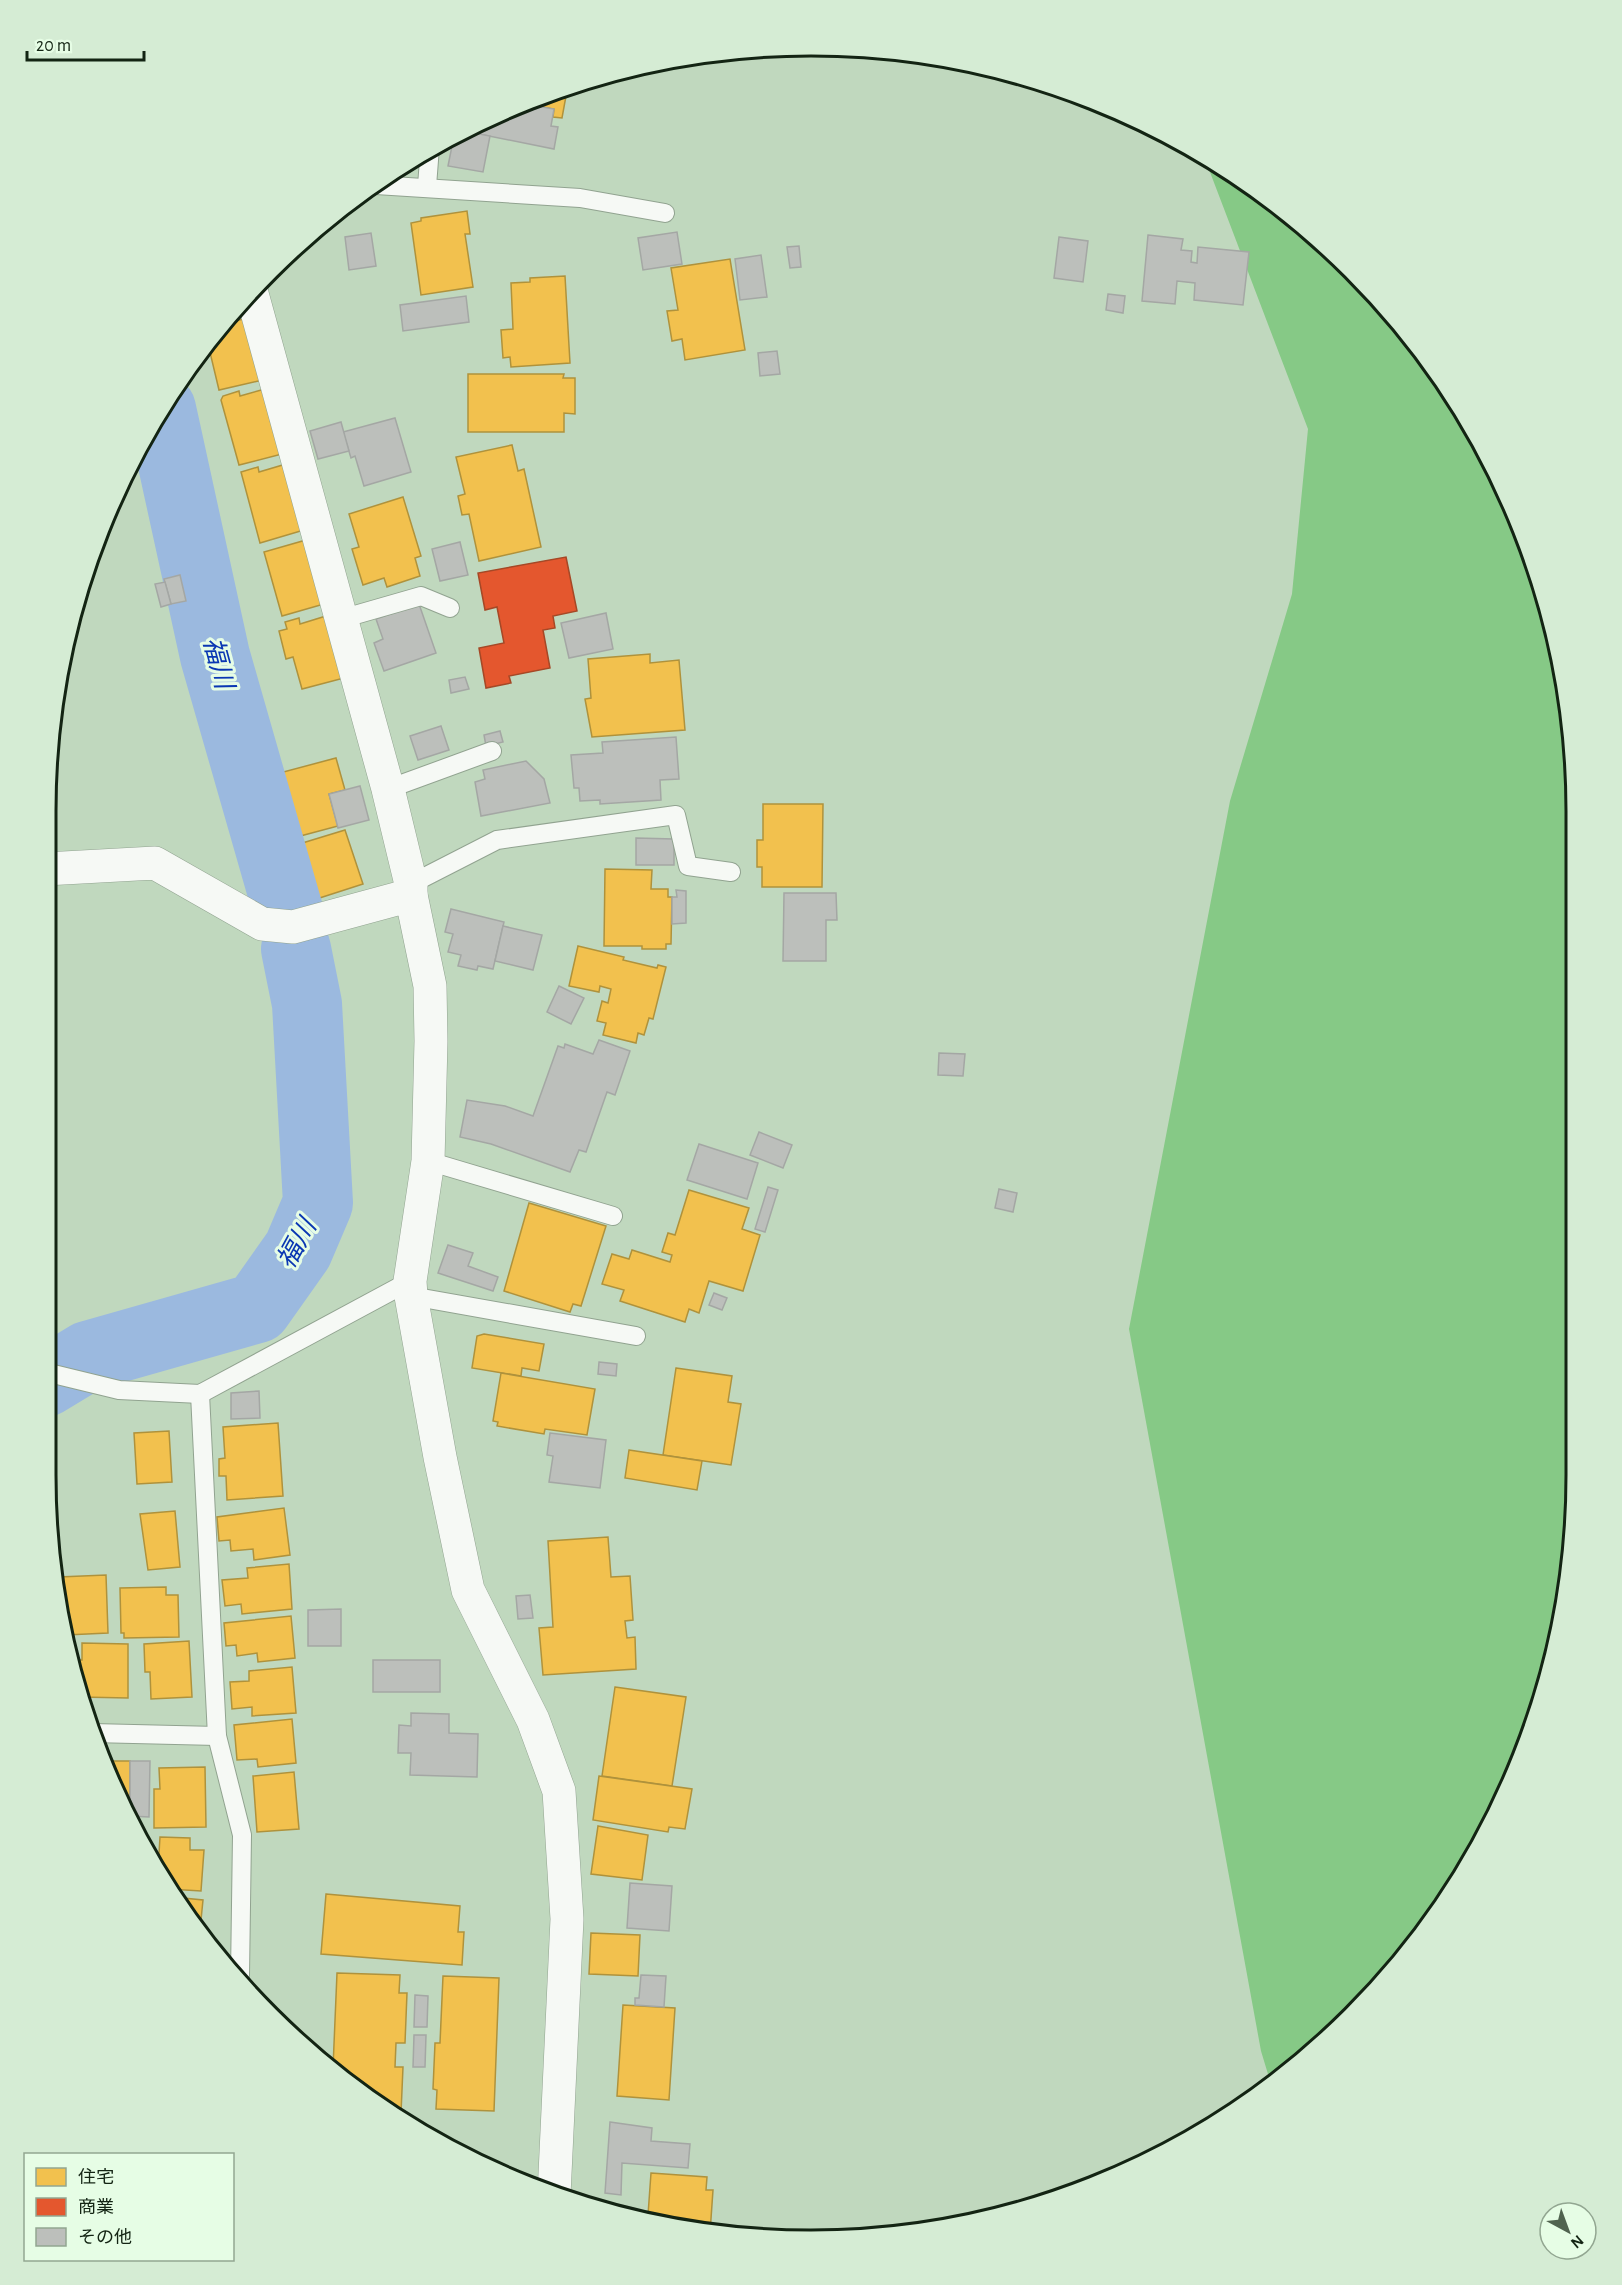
<svg xmlns="http://www.w3.org/2000/svg" width="1622" height="2285" font-family="'Alegreya Sans','Noto Sans JP',sans-serif">
<rect width="100%" height="100%" fill="#c0d8be"/>
<polygon fill="#86c986" points="1205,159 1278,204 1387,306 1448,386 1519,518 1570,711 1575,1524 1551,1672 1498,1813 1419,1941 1316,2050 1271,2084 1261,2051 1129,1329 1230,801 1292,594 1308,429"/>
<g fill="#f2c14e" stroke="#af923c" stroke-width="1.5">
<polygon points="568,85 562,118 553,117 554,109 525,104"/>
<polygon points="467,211 470,234 465,234 473,287 421,295 411,223 421,221 421,218"/>
<polygon points="730,259 745,350 685,360 682,339 672,341 667,311 678,310 671,268"/>
<polygon points="565,276 570,363 511,367 510,357 503,358 501,330 513,329 511,283 530,282 530,278"/>
<polygon points="248,318 263,380 219,390 208,344 222,324"/>
<polygon points="468,374 564,374 563,378 575,378 575,414 564,413 564,432 468,432"/>
<polygon points="265,389 282,454 239,465 221,400 223,396 239,391 240,396"/>
<polygon points="512,445 518,471 524,469 541,547 479,561 469,514 462,515 458,496 465,494 456,457"/>
<polygon points="286,464 304,530 260,543 241,472 258,467 259,472"/>
<polygon points="403,497 421,556 415,558 420,576 387,587 384,578 363,585 352,549 359,547 349,514"/>
<polygon points="306,540 324,604 282,616 264,552"/>
<polygon points="326,616 344,678 302,689 293,657 286,659 279,631 287,629 285,622 299,618 300,624"/>
<polygon points="650,654 650,663 679,660 685,730 592,737 585,699 591,698 588,659"/>
<polygon points="336,758 345,790 329,794 338,826 289,839 272,775"/>
<polygon points="763,804 823,804 822,887 762,887 762,867 757,867 757,840 763,840"/>
<polygon points="345,830 363,884 304,903 286,848"/>
<polygon points="605,869 652,870 651,889 668,889 668,897 672,897 671,944 666,944 666,949 642,949 642,946 604,946"/>
<polygon points="578,946 624,957 623,960 657,968 658,965 666,967 653,1019 649,1018 644,1035 638,1033 636,1043 603,1035 606,1023 597,1021 602,1001 608,1003 611,989 600,986 599,992 569,986"/>
<polygon points="689,1190 749,1208 742,1229 760,1235 743,1291 709,1281 699,1313 689,1309 685,1322 620,1301 624,1290 602,1284 612,1254 629,1259 632,1250 670,1262 672,1255 662,1252 668,1233 675,1235"/>
<polygon points="529,1203 606,1226 581,1306 573,1304 570,1312 504,1291"/>
<polygon points="484,1334 544,1344 539,1371 522,1368 521,1376 472,1368 477,1336"/>
<polygon points="676,1368 732,1376 728,1402 741,1404 731,1465 663,1455"/>
<polygon points="501,1373 595,1389 587,1435 545,1429 544,1434 497,1426 498,1422 493,1421"/>
<polygon points="278,1423 283,1496 227,1500 226,1476 219,1476 219,1459 225,1458 223,1427"/>
<polygon points="169,1431 172,1482 137,1484 134,1433"/>
<polygon points="629,1450 702,1461 697,1490 625,1478"/>
<polygon points="284,1508 290,1555 254,1560 253,1549 231,1551 230,1540 219,1541 217,1517"/>
<polygon points="175,1511 180,1567 148,1570 140,1514"/>
<polygon points="608,1537 611,1577 630,1576 633,1620 625,1621 627,1638 635,1637 636,1669 543,1675 539,1628 553,1627 548,1541"/>
<polygon points="289,1564 292,1609 242,1614 241,1604 225,1606 222,1580 248,1578 247,1568"/>
<polygon points="106,1575 108,1633 66,1635 59,1577"/>
<polygon points="166,1587 166,1595 178,1595 179,1637 124,1638 124,1633 121,1633 120,1588"/>
<polygon points="291,1616 295,1658 258,1662 257,1653 237,1656 236,1645 226,1646 224,1623"/>
<polygon points="189,1641 192,1697 151,1699 150,1672 145,1672 144,1644"/>
<polygon points="82,1643 128,1644 128,1698 80,1697 75,1684 75,1660 82,1660"/>
<polygon points="292,1667 296,1713 252,1716 252,1707 232,1709 230,1682 249,1681 249,1671"/>
<polygon points="615,1687 686,1697 672,1786 602,1776"/>
<polygon points="292,1719 296,1763 258,1767 257,1759 237,1760 234,1725"/>
<polygon points="101,1761 130,1761 130,1816 103,1767"/>
<polygon points="205,1767 206,1827 154,1828 154,1789 160,1789 159,1768"/>
<polygon points="294,1772 299,1829 257,1832 253,1776"/>
<polygon points="599,1776 692,1789 685,1829 669,1827 668,1832 593,1820"/>
<polygon points="598,1826 648,1835 642,1880 591,1874"/>
<polygon points="160,1837 190,1838 190,1850 204,1850 201,1891 169,1889 158,1870"/>
<polygon points="326,1894 460,1906 458,1932 464,1932 462,1965 321,1954"/>
<polygon points="173,1897 203,1900 200,1930 174,1899"/>
<polygon points="591,1933 640,1935 638,1976 589,1974"/>
<polygon points="337,1973 400,1975 399,1993 407,1993 405,2043 396,2043 395,2067 403,2067 401,2113 333,2068"/>
<polygon points="443,1976 499,1978 494,2111 436,2109 437,2090 433,2089 435,2043 440,2043"/>
<polygon points="623,2005 675,2008 669,2100 617,2096"/>
<polygon points="651,2173 707,2177 706,2190 713,2190 710,2233 639,2217 639,2214 648,2215"/>
</g>
<polygon fill="#e4572e" stroke="#a54826" stroke-width="1.5" points="566,557 577,611 553,616 555,628 543,630 550,668 509,676 511,683 486,688 479,648 504,643 497,607 485,610 478,573"/>
<g fill="none" stroke-linecap="round" stroke-linejoin="round">
<g stroke="#9bb9df" stroke-width="70">
<polyline points="161,409 215,656 289,914"/>
<polyline points="45,1382 88,1356 257,1308 298,1250 318,1203 307,1004 296,949"/>
</g>
</g>
<g fill="#bcbfbb" stroke="#a4a7a4" stroke-width="1.5">
<polygon points="525,104 554,109 551,126 558,127 554,149 464,131"/>
<polygon points="464,131 490,136 483,172 448,166 454,136"/>
<polygon points="1194,152 1217,166 1213,170"/>
<polygon points="677,232 682,264 643,270 638,238"/>
<polygon points="371,233 376,266 349,270 345,237"/>
<polygon points="1148,235 1183,239 1181,250 1192,251 1191,262 1197,263 1198,247 1249,252 1243,305 1194,300 1195,283 1177,281 1175,304 1142,301"/>
<polygon points="1059,237 1088,241 1083,282 1054,278"/>
<polygon points="799,246 801,267 790,268 787,247"/>
<polygon points="761,255 767,297 740,300 735,259"/>
<polygon points="1108,294 1125,296 1123,313 1106,310"/>
<polygon points="466,296 469,322 403,331 400,305"/>
<polygon points="241,301 244,313 227,317 235,306"/>
<polygon points="777,351 780,374 760,376 758,353"/>
<polygon points="395,418 411,472 364,486 355,456 351,458 343,432"/>
<polygon points="341,422 349,451 318,459 310,431"/>
<polygon points="460,542 468,575 440,581 432,549"/>
<polygon points="180,575 186,601 171,604 164,579"/>
<polygon points="165,582 171,604 161,607 155,584"/>
<polygon points="419,604 436,653 384,671 374,643 383,639 376,619"/>
<polygon points="606,613 613,649 569,658 561,623"/>
<polygon points="465,677 469,689 451,693 449,680"/>
<polygon points="441,726 449,750 418,760 410,736"/>
<polygon points="500,731 503,742 486,746 484,735"/>
<polygon points="676,737 679,779 660,780 661,800 600,804 600,800 580,801 579,788 574,788 571,755 603,753 602,742"/>
<polygon points="526,761 544,779 550,803 481,816 475,782 485,779 483,770"/>
<polygon points="360,786 369,820 338,828 329,794"/>
<polygon points="636,838 674,839 674,865 636,865"/>
<polygon points="676,890 686,891 686,923 672,924 672,897 677,897"/>
<polygon points="784,893 836,893 837,920 826,920 826,961 783,961"/>
<polygon points="451,909 504,922 493,969 478,966 477,970 458,966 461,955 448,952 453,934 445,932"/>
<polygon points="503,926 542,935 533,970 495,961"/>
<polygon points="559,986 584,998 571,1024 547,1012"/>
<polygon points="599,1040 630,1051 615,1095 607,1092 586,1152 579,1150 570,1172 491,1144 460,1137 467,1100 505,1106 533,1116 558,1046 564,1048 565,1044 593,1054"/>
<polygon points="939,1053 965,1054 963,1076 938,1075"/>
<polygon points="759,1132 792,1145 783,1168 750,1155"/>
<polygon points="699,1144 758,1163 747,1199 687,1180"/>
<polygon points="768,1187 778,1190 765,1232 755,1229"/>
<polygon points="999,1189 1017,1193 1013,1212 995,1208"/>
<polygon points="448,1245 473,1253 468,1266 498,1277 493,1291 438,1273"/>
<polygon points="714,1293 727,1298 722,1310 709,1305"/>
<polygon points="599,1362 617,1364 616,1376 598,1374"/>
<polygon points="259,1391 260,1418 231,1419 231,1393"/>
<polygon points="550,1433 606,1440 600,1488 549,1482 553,1456 547,1455"/>
<polygon points="530,1595 533,1618 518,1619 516,1596"/>
<polygon points="341,1609 341,1646 308,1646 308,1610"/>
<rect x="373" y="1660" width="67" height="32"/>
<polygon points="411,1713 449,1714 449,1733 478,1734 477,1777 410,1775 411,1753 398,1753 399,1725 411,1726"/>
<polygon points="130,1761 150,1761 149,1817 130,1816"/>
<polygon points="630,1883 672,1886 669,1931 627,1928"/>
<polygon points="641,1975 666,1976 664,2007 635,2005 635,1998 639,1998"/>
<polygon points="415,1995 428,1996 427,2027 414,2027"/>
<polygon points="414,2035 426,2035 425,2067 413,2067"/>
<polygon points="610,2122 652,2128 651,2141 690,2144 688,2168 622,2163 621,2195 605,2193"/>
</g>
<g fill="none" stroke-linecap="round" stroke-linejoin="round">
<defs>
<g id="lane">
<polyline points="376,185 580,198 665,213"/>
<polyline points="427,186 430,147"/>
<polyline points="341,619 421,596 450,608"/>
<polyline points="388,789 492,751"/>
<polyline points="411,884 497,840 676,815 688,866 731,872"/>
<polyline points="428,1161 613,1216"/>
<polyline points="411,1296 636,1336"/>
<polyline points="45,1372 119,1390 200,1394 410,1281"/>
<polyline points="200,1394 217,1736 242,1835 240,1975"/>
<polyline points="92,1733 217,1736"/>
</g>
<g id="street">
<polyline points="251,290 388,789 411,884 411,895"/>
<polyline points="45,869 155,863 262,924 293,927 411,895 430,986 431,1041 428,1161 410,1281 411,1296 440,1457 468,1590 533,1720 559,1791 567,1919 554,2195"/>
</g>
</defs>
<use href="#lane" stroke="#91a390" stroke-width="20"/>
<use href="#street" stroke="#91a390" stroke-width="34"/>
<use href="#lane" stroke="#f6f9f5" stroke-width="18"/>
<use href="#street" stroke="#f6f9f5" stroke-width="33"/>
</g>
<g text-anchor="middle" dominant-baseline="central" stroke-width="6" stroke-linejoin="round" paint-order="stroke">
<g font-size="26" font-style="italic" fill="#0a37b3" stroke="#e6fde5">
<text transform="translate(218 663) rotate(75)">福川</text>
<text transform="translate(297 1244) rotate(-61)">福川</text>
</g>
</g>
<path d="M0 0H1622V2285H0ZM811 56H811A755 755 0 0 1 1566 811V1475A755 755 0 0 1 811 2230H811A755 755 0 0 1 56 1475V811A755 755 0 0 1 811 56Z" fill="#d5ecd4" fill-rule="evenodd"/>
<path fill="none" stroke="#132413" stroke-width="3" d="M811 56H811A755 755 0 0 1 1566 811V1475A755 755 0 0 1 811 2230H811A755 755 0 0 1 56 1475V811A755 755 0 0 1 811 56Z"/>
<rect x="24" y="2153" width="210" height="108" fill="#e6fde5" stroke="#92a691" stroke-width="1.5"/>
<rect x="36" y="2168" width="30" height="18" fill="#f2c14e" stroke="#92a691" stroke-width="1.5"/>
<text x="78" y="2183" font-size="18" fill="#132413">住宅</text>
<rect x="36" y="2198" width="30" height="18" fill="#e4572e" stroke="#92a691" stroke-width="1.5"/>
<text x="78" y="2213" font-size="18" fill="#132413">商業</text>
<rect x="36" y="2228" width="30" height="18" fill="#bcbfbb" stroke="#92a691" stroke-width="1.5"/>
<text x="78" y="2243" font-size="18" fill="#132413">その他</text>
<g transform="translate(1568 2231) rotate(139)"><circle r="28" fill="#e6fde5" stroke="#92a691" stroke-width="1.5"/>
<path d="M0-4.5L10 22L0 15L-10 22Z" fill="#50634f"/>
<text y="-9" font-size="16" font-weight="bold" text-anchor="middle" fill="#132413">N</text>
</g>
<path d="M27 51v9h117v-9" fill="none" stroke="#132413" stroke-width="3"/>
<text x="36" y="51" font-size="18" fill="#132413" stroke="#e6fde5" stroke-width="4.5" paint-order="stroke">20 m</text>
</svg>
